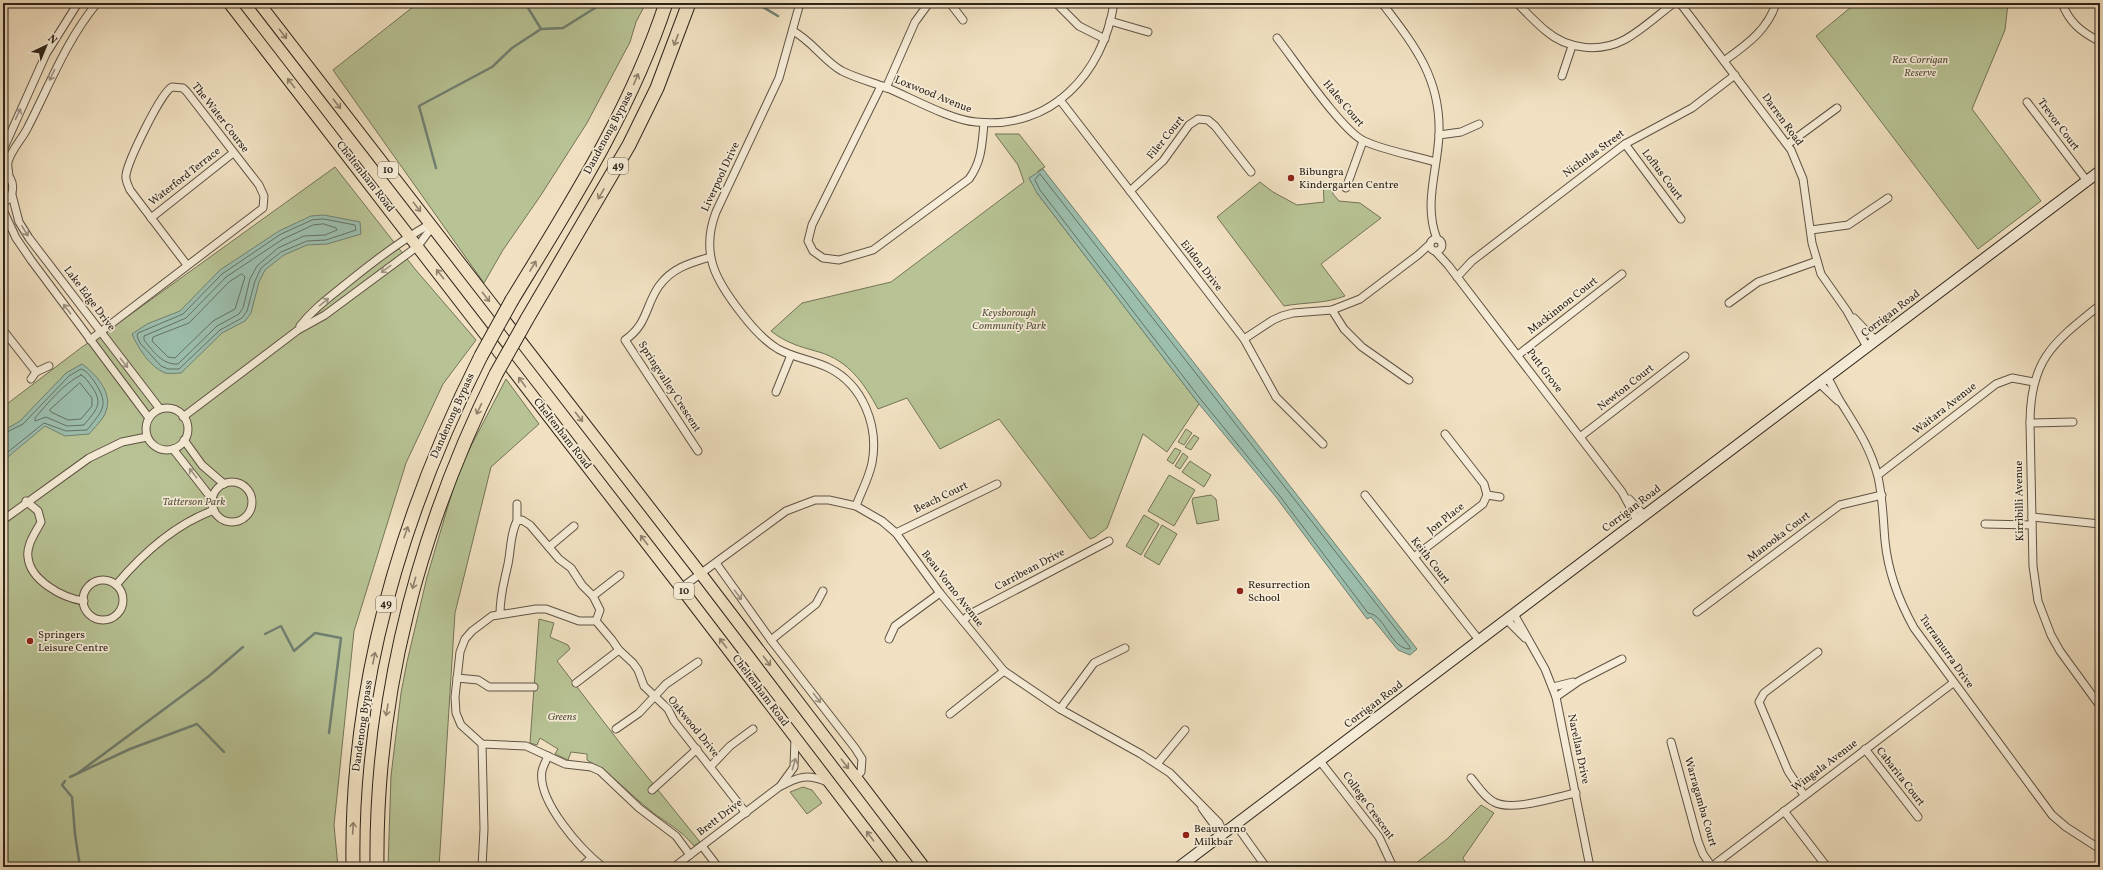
<svg xmlns="http://www.w3.org/2000/svg" width="2103" height="870" font-family="Vollkorn,serif">
<rect width="100%" height="100%" fill="#f1e1c2"/>
<filter id="stains"><feTurbulence type="fractalNoise" baseFrequency=".005" numOctaves="4"/><feColorMatrix values="0 0 0 0 .2 0 0 0 0 .09 0 0 0 0 .02 0 0 0 .5 -.17"/></filter>
<radialGradient id="worn" r=".72"><stop offset=".6" stop-color="#630" stop-opacity="0"/><stop offset="1" stop-color="#630" stop-opacity=".3"/></radialGradient>
<g fill="#b8c395" stroke="#737458">
<polygon points="418,3 646,3 636,22 630,42 587,123 541,195 503,250 484,283 333,70"/>
<polygon points="1856,3 2008,3 2005,30 1972,109 2041,201 1978,249 1816,36"/>
<path d="M995,134h24l26,33 -7,4 -1,22 162,211 -32,48 -24,-18 -36,94 -12,9 -5,2 -91,-120 -59,30 -33,-51 -29,11c-14,-26 -29,-48 -59,-57 -18,-5 -33,-9 -48,-21l31,-28 89,-21 133,-100 -6,-17z"/>
<polygon points="335,167 415,269 476,340 443,384 406,463 354,631 334,825 338,867 3,867 3,407 82,347 113,327"/>
<path d="M1260,182l13,10 24,13 27,-3 -1,-20 8,3 2,9 6,7 21,2 21,15 -60,46 24,32c-20,8 -40,6 -61,10l-67,-89z"/>
<polygon points="506,379 539,424 491,467 455,613 439,867 388,867 391,776 401,693 407,662 427,577 459,469"/>
<polygon points="1186,429 1192,433 1184,445 1178,442"/>
<polygon points="1194,435 1199,438 1191,450 1185,447"/>
<polygon points="1175,448 1181,451 1173,464 1167,460"/>
<polygon points="1183,453 1188,457 1180,469 1175,466"/>
<polygon points="1190,461 1211,475 1204,487 1182,472"/>
<polygon points="1169,475 1195,490 1174,526 1148,511"/>
<polygon points="1211,495 1216,499 1219,520 1197,524 1192,501 1193,498"/>
<polygon points="1144,515 1159,524 1141,555 1126,546"/>
<polygon points="1162,525 1177,534 1159,565 1144,556"/>
<path d="M539,619l15,4 -4,14 18,8 2,4 -13,12 63,82 80,99 -6,4c-15,-18 -25,-21 -43,-35 -23,-18 -37,-36 -64,-51v-6l-16,-2 -3,8 -13,-6 3,-5 -18,-11 -3,7 -7,-2z"/>
<polygon points="803,787 812,790 822,803 807,814 790,792"/>
<polygon points="1481,805 1494,813 1463,858 1468,867 1411,867 1447,839"/>
</g>
<g fill="#9cbead" stroke="#708072">
<polygon points="1043,169 1417,649 1410,655 1398,650 1371,617 1367,619 1276,497 1199,404 1037,193 1029,178"/>
<path d="M324,215l36,7 1,12 -34,10 -20,1 -23,10 -19,15 -6,12 -8,31 -6,8 -23,12 -41,40c-5,0 -11,1 -16,0 -15,-6 -27,-25 -33,-39l15,-10 33,-13 40,-41 59,-39 32,-15z"/>
<path d="M82,364c14,10 31,29 24,47 -2,8 -12,17 -17,23l-24,2 -20,-10 -42,35v-30l17,-10 46,-48z"/>
</g>
<g fill="none" stroke-linecap="round" stroke-linejoin="round">
<g stroke="#657164" stroke-width="1">
<path d="M1040,174l370,473v2c-20,0 -24,-34 -42,-36l-89,-118 -77,-94 -162,-211 -5,-10z"/>
<polygon points="324,219 355,225 356,230 326,240 307,241 281,252 261,268 255,281 247,311 242,318 220,330 179,369 168,369 161,366 140,343 137,336 138,333 183,314 222,274 281,234 312,220"/>
<path d="M324,224l12,4 1,2 -12,5 -21,1 -26,12 -21,18 -7,13 -7,29 -4,6 -22,12 -39,38c-16,1 -25,-13 -34,-24v-4l42,-18 40,-41 57,-38 30,-14z"/>
<polygon points="242,274 245,277 235,309 213,321 175,358 168,357 152,341 153,337 189,323 229,282"/>
<path d="M81,375c5,2 7,7 11,12 12,17 4,23 -8,38l-17,1 -21,-9 -11,4v-3c13,-15 28,-34 46,-43z"/>
<polygon points="80,383 92,398 92,406 81,419 68,420 51,412 50,410"/>
<path d="M3,434l20,-10 46,-48 12,-7c6,2 9,7 13,12 16,24 9,29 -7,49l-21,1 -22,-8 -41,33"/>
</g>
<g stroke="#708072" stroke-width="2.5">
<polyline points="525,3 541,29"/>
<polyline points="756,3 778,16"/>
<polyline points="436,168 419,106 492,67 512,48 541,29 563,28 603,3"/>
<polyline points="265,634 281,626 294,651 315,633 341,638 329,733"/>
<polyline points="78,773 209,676 243,647"/>
<polyline points="70,777 130,749 197,724 224,752"/>
<polyline points="65,781 62,785 72,797 75,834 80,867"/>
</g>
<defs>
<g id="street">
<path d="M800,3l-21,75 -63,134c-16,42 0,69 26,102 10,13 21,26 36,35 16,9 35,11 51,19 34,17 50,58 43,95 -3,15 -11,29 -16,43"/>
<polyline points="950,3 963,20"/>
<polyline points="1056,3 1079,26 1105,39"/>
<path d="M1382,3c32,42 59,75 57,131 -1,35 -16,70 -2,105"/>
<path d="M1517,3c9,9 18,19 29,28 21,18 53,22 78,9 17,-9 34,-25 50,-37"/>
<polyline points="1680,3 1791,150 1803,179 1812,243 1821,274 1847,311 1867,347"/>
<path d="M2062,3c7,19 19,29 37,38"/>
<polyline points="1110,21 1148,32"/>
<path d="M793,31c19,10 31,30 49,40 14,7 29,11 43,16 25,10 65,33 91,35 75,8 127,-48 138,-119"/>
<path d="M1277,38c18,23 65,93 87,103 22,10 48,14 71,21"/>
<path d="M1724,61c22,-16 44,-31 52,-58"/>
<polyline points="1562,76 1572,46"/>
<path d="M881,86l-69,139 -4,16 5,10 10,7 16,2 34,-10 96,-71c13,-18 13,-35 15,-56"/>
<polyline points="886,88 915,22 929,3"/>
<polyline points="1060,100 1244,339 1276,397 1323,444"/>
<polyline points="2027,102 2087,181"/>
<polyline points="1439,135 1461,132 1479,124"/>
<polyline points="1625,144 1681,219"/>
<polyline points="1788,144 1837,108"/>
<polyline points="3,150 46,54 78,3"/>
<path d="M3,172c13,7 13,24 0,31"/>
<path d="M9,177c0,-5 -2,-11 -1,-15 3,-12 15,-24 20,-35 22,-43 38,-86 69,-124"/>
<polyline points="1346,188 1363,141"/>
<polyline points="1130,191 1163,161 1189,125 1198,119 1208,120 1215,126 1251,172"/>
<polyline points="12,195 19,222 29,238 160,409"/>
<polyline points="3,210 16,238 31,260 149,418"/>
<polyline points="151,218 233,153"/>
<polyline points="1811,230 1848,225 1888,198"/>
<circle cx="1436" cy="245" r="6"/>
<polyline points="1436,252 1448,265 1622,492 1637,520"/>
<polyline points="1457,277 1472,261 1625,144 1692,108 1735,75"/>
<polyline points="1729,303 1758,282 1817,261"/>
<path d="M2100,305c-46,37 -70,54 -70,118l3,143 5,35 13,34 9,16 40,55"/>
<polyline points="1332,310 1344,329 1362,347 1409,380"/>
<polyline points="1854,318 1875,340"/>
<path d="M300,326c13,-17 30,-29 47,-43 27,-22 53,-42 83,-59"/>
<polyline points="3,330 36,372"/>
<polyline points="1244,339 1273,320 1282,316 1293,313 1332,310 1360,299 1418,255 1430,244"/>
<path d="M90,340l173,-132 1,-12 -5,-11 -72,-93 -4,-4 -11,-1c-11,5 -44,74 -46,88 -1,5 2,10 4,15l57,75"/>
<polyline points="1518,355 1622,274"/>
<path d="M1827,377c6,9 9,18 15,27 15,24 29,45 36,73 5,22 5,42 7,64 3,31 14,60 29,87l138,187 14,12 34,22"/>
<polyline points="31,379 36,372 49,366"/>
<polyline points="1819,383 1838,401"/>
<polyline points="776,392 791,355"/>
<circle cx="167" cy="429" r="21"/>
<polyline points="183,417 298,330 325,315 418,246 432,227"/>
<polyline points="2030,423 2073,422"/>
<polyline points="1580,437 1685,356"/>
<polyline points="184,440 202,465 224,484"/>
<polyline points="173,449 212,499"/>
<path d="M698,451l-73,-111c23,-16 20,-34 34,-54 13,-18 31,-23 51,-29"/>
<polyline points="1878,475 1996,384 2012,378 2034,382"/>
<circle cx="232" cy="502" r="20"/>
<polyline points="1365,495 1479,640"/>
<polyline points="1487,495 1500,497"/>
<polyline points="1629,499 1644,515"/>
<path d="M26,501l12,10 3,11c-5,10 -15,23 -13,35 2,23 34,41 56,44"/>
<polyline points="517,504 517,521"/>
<polyline points="2032,517 2100,524"/>
<polyline points="3,520 89,458 122,442 147,437"/>
<polyline points="1985,524 2032,525"/>
<polyline points="896,533 997,484"/>
<polyline points="549,547 574,526"/>
<polyline points="1414,557 1483,504 1487,495 1484,484 1445,434"/>
<polyline points="716,563 771,640 855,748 862,759 861,772 855,777"/>
<circle cx="103" cy="600" r="20"/>
<path d="M116,585c26,-31 60,-61 98,-75"/>
<polyline points="681,588 786,511 815,500 829,500 856,506 882,521 896,533 940,593 1004,671 1060,709 1141,754 1170,773 1219,823 1224,834"/>
<polyline points="593,596 620,575"/>
<polyline points="1697,612 1840,505 1882,495"/>
<path d="M500,614c0,-20 4,-31 8,-50 3,-14 2,-30 9,-43l5,-1 8,5 29,34 12,9 11,17 11,11 7,14 -4,11"/>
<polyline points="1514,614 1545,669 1556,697 1590,867"/>
<polyline points="1507,620 1525,638"/>
<polyline points="963,621 970,614 1109,541"/>
<polyline points="889,639 895,626 940,593"/>
<polyline points="771,640 816,604 823,591"/>
<polyline points="457,678 478,680 489,687 534,687"/>
<polyline points="576,683 619,650"/>
<polyline points="1553,687 1573,682"/>
<polyline points="1556,697 1579,681 1622,659"/>
<polyline points="1060,709 1094,663 1125,648"/>
<polyline points="950,714 1004,671"/>
<polyline points="616,729 639,713 666,684 698,662"/>
<polyline points="1671,742 1698,841 1703,854 1712,867"/>
<polyline points="1865,749 1918,817"/>
<path d="M548,756c-2,5 -5,10 -6,15 -5,30 39,79 61,96"/>
<polyline points="1320,761 1379,837 1393,867"/>
<polyline points="1157,764 1185,730"/>
<polyline points="711,766 730,746 753,729"/>
<path d="M1471,778c7,8 13,19 23,24 18,10 62,-5 82,-9"/>
<polyline points="781,785 794,767 795,738"/>
<polyline points="652,790 697,749"/>
<polyline points="1804,795 1788,771 1759,702 1764,693 1818,652"/>
<polyline points="1202,808 1215,826 1224,834"/>
<polyline points="1784,811 1827,867"/>
<polyline points="1236,825 1266,867"/>
<polyline points="702,846 718,867"/>
<polyline points="690,855 676,836 639,808 600,771 591,767 565,764 526,746 482,744 461,725 456,713 455,697 460,652 465,639 472,631 492,616 536,609 546,609 579,621 596,621 612,640 619,650 633,663 638,670 644,686 668,709 674,721 746,813"/>
<polyline points="482,867 484,829 482,744"/>
<polyline points="581,867 591,858"/>
<path d="M674,867l105,-80c19,-10 28,-14 48,-5"/>
<polyline points="1711,867 1953,683"/>
</g>
<polyline id="secondary" points="1179,867 2100,171"/>
<g id="primary">
<polyline points="229,3 681,588 894,867"/>
<polyline points="259,3 701,574 924,867"/>
</g>
<g id="highway">
<path d="M512,300c58,-95 119,-190 154,-297"/>
<polyline points="527,319 629,145 657,88 689,3"/>
<path d="M353,867c-3,-179 48,-352 128,-511"/>
<path d="M377,867c-2,-175 42,-337 119,-493"/>
</g>
</defs>
<use href="#street" stroke="#5f5344" stroke-width="9"/>
<use href="#secondary" stroke="#2e241a" stroke-width="12"/>
<use href="#primary" stroke="#2e241a" stroke-width="13"/>
<use href="#highway" stroke="#2e241a" stroke-width="15"/>
<use href="#street" stroke="#f6ecd7" stroke-width="7"/>
<use href="#secondary" stroke="#f6ecd7" stroke-width="10"/>
<use href="#primary" stroke="#f1e1c2" stroke-width="11"/>
<use href="#highway" stroke="#f1e1c2" stroke-width="13"/>
<defs>
<g id="highway-bridge">
<polyline points="481,356 512,300"/>
<polyline points="496,374 527,319"/>
</g>
</defs>
<use href="#highway-bridge" stroke="#2e241a" stroke-width="15" stroke-linecap="butt"/>
<use href="#highway-bridge" stroke="#f1e1c2" stroke-width="13"/>
</g>
<defs><path id="oneway-shaft" d="M-6 0H5M1.5-3L5.5 0L1.5 3" fill="none" stroke-width="1.6" stroke-linecap="round" stroke-linejoin="round"/></defs>
<g stroke="#90826e">
<use href="#oneway-shaft" transform="translate(283 34) rotate(52)"/>
<use href="#oneway-shaft" transform="translate(676 40) rotate(111)"/>
<use href="#oneway-shaft" transform="translate(636 79) rotate(-67)"/>
<use href="#oneway-shaft" transform="translate(291 83) rotate(-128)"/>
<use href="#oneway-shaft" transform="translate(337 104) rotate(52)"/>
<use href="#oneway-shaft" transform="translate(601 194) rotate(120)"/>
<use href="#oneway-shaft" transform="translate(417 207) rotate(52)"/>
<use href="#oneway-shaft" transform="translate(533 266) rotate(-59)"/>
<use href="#oneway-shaft" transform="translate(440 274) rotate(-128)"/>
<use href="#oneway-shaft" transform="translate(486 297) rotate(52)"/>
<use href="#oneway-shaft" transform="translate(522 382) rotate(-127)"/>
<use href="#oneway-shaft" transform="translate(479 409) rotate(115)"/>
<use href="#oneway-shaft" transform="translate(579 417) rotate(52)"/>
<use href="#oneway-shaft" transform="translate(406 532) rotate(-71)"/>
<use href="#oneway-shaft" transform="translate(644 540) rotate(-128)"/>
<use href="#oneway-shaft" transform="translate(414 583) rotate(106)"/>
<use href="#oneway-shaft" transform="translate(723 643) rotate(-127)"/>
<use href="#oneway-shaft" transform="translate(374 658) rotate(-79)"/>
<use href="#oneway-shaft" transform="translate(767 661) rotate(53)"/>
<use href="#oneway-shaft" transform="translate(387 710) rotate(99)"/>
<use href="#oneway-shaft" transform="translate(845 764) rotate(53)"/>
<use href="#oneway-shaft" transform="translate(353 828) rotate(-87)"/>
<use href="#oneway-shaft" transform="translate(870 836) rotate(-127)"/>
</g>
<g stroke="#9c9282">
<use href="#oneway-shaft" transform="translate(52 75) rotate(116)"/>
<use href="#oneway-shaft" transform="translate(18 114) rotate(-65)"/>
<use href="#oneway-shaft" transform="translate(25 231) rotate(58)"/>
<use href="#oneway-shaft" transform="translate(386 269) rotate(144)"/>
<use href="#oneway-shaft" transform="translate(324 302) rotate(-39)"/>
<use href="#oneway-shaft" transform="translate(67 309) rotate(-127)"/>
<use href="#oneway-shaft" transform="translate(124 363) rotate(52)"/>
<use href="#oneway-shaft" transform="translate(193 473) rotate(-128)"/>
<use href="#oneway-shaft" transform="translate(738 595) rotate(54)"/>
<use href="#oneway-shaft" transform="translate(817 698) rotate(52)"/>
<use href="#oneway-shaft" transform="translate(794 764) rotate(-74)"/>
</g>
<g fill="#8f2418" stroke="#f6ecd7" stroke-width="1.5">
<circle cx="1291" cy="178" r="4"/>
<circle cx="1240" cy="591" r="4"/>
<circle cx="30" cy="641" r="4"/>
<circle cx="1186" cy="835" r="4"/>
</g>
<g text-anchor="middle" dominant-baseline="central" stroke-width="3.5" stroke-linejoin="round" paint-order="stroke">
<g fill="#f6ecd7" stroke="#6a6053" stroke-width="1">
<rect x="608" y="158" width="20" height="16" rx="3"/>
<rect x="378" y="162" width="20" height="16" rx="3"/>
<rect x="674" y="583" width="20" height="16" rx="3"/>
<rect x="376" y="596" width="20" height="16" rx="3"/>
</g>
<g font-size="10" font-weight="bold" fill="#2e241a">
<text x="618" y="166">49</text>
<text x="388" y="170">10</text>
<text x="684" y="591">10</text>
<text x="386" y="604">49</text>
</g>
<g font-size="11" font-style="italic" fill="#57543f" stroke="#f6ecd7">
<text x="1920" y="60">Rex Corrigan<tspan x="1920" dy="13">Reserve</tspan></text>
<text x="1009" y="313">Keysborough<tspan x="1009" dy="13">Community Park</tspan></text>
<text x="194" y="502">Tatterson Park</text>
<text x="562" y="717">Greens</text>
</g>
<g font-size="11" fill="#2e241a" stroke="#f6ecd7">
<text transform="translate(933 95) rotate(22)">Loxwood Avenue</text>
<text transform="translate(1343 104) rotate(50)">Hales Court</text>
<text transform="translate(220 118) rotate(52)">The Water Course</text>
<text transform="translate(1782 120) rotate(54)">Darren Road</text>
<text transform="translate(2058 125) rotate(53)">Trevor Court</text>
<text transform="translate(609 133) rotate(-62)">Dandenong Bypass</text>
<text transform="translate(1166 138) rotate(-51)">Filer Court</text>
<text transform="translate(1594 154) rotate(-36)">Nicholas Street</text>
<text transform="translate(1662 175) rotate(53)">Loftus Court</text>
<text transform="translate(185 177) rotate(-38)">Waterford Terrace</text>
<text transform="translate(365 177) rotate(52)">Cheltenham Road</text>
<text transform="translate(721 177) rotate(-65)">Liverpool Drive</text>
<text transform="translate(1201 266) rotate(52)">Eildon Drive</text>
<text transform="translate(89 299) rotate(53)">Lake Edge Drive</text>
<text transform="translate(1563 306) rotate(-38)">Mackinnon Court</text>
<text transform="translate(1891 314) rotate(-37)">Corrigan Road</text>
<text transform="translate(1544 371) rotate(53)">Putt Grove</text>
<text transform="translate(669 387) rotate(57)">Springvalley Crescent</text>
<text transform="translate(1626 388) rotate(-38)">Newton Court</text>
<text transform="translate(1945 409) rotate(-38)">Waitara Avenue</text>
<text transform="translate(453 416) rotate(-66)">Dandenong Bypass</text>
<text transform="translate(562 434) rotate(52)">Cheltenham Road</text>
<text transform="translate(941 498) rotate(-26)">Beach Court</text>
<text transform="translate(2020 501) rotate(-91)">Kirribilli Avenue</text>
<text transform="translate(1632 509) rotate(-37)">Corrigan Road</text>
<text transform="translate(1446 519) rotate(-38)">Jon Place</text>
<text transform="translate(1779 537) rotate(-37)">Manooka Court</text>
<text transform="translate(1430 561) rotate(52)">Keith Court</text>
<text transform="translate(1030 570) rotate(-28)">Carribean Drive</text>
<text transform="translate(952 589) rotate(52)">Beau Vorno Avenue</text>
<text transform="translate(1946 652) rotate(55)">Turramurra Drive</text>
<text transform="translate(760 691) rotate(53)">Cheltenham Road</text>
<text transform="translate(1374 705) rotate(-37)">Corrigan Road</text>
<text transform="translate(363 726) rotate(-82)">Dandenong Bypass</text>
<text transform="translate(693 727) rotate(51)">Oakwood Drive</text>
<text transform="translate(1578 749) rotate(78)">Narellan Drive</text>
<text transform="translate(1825 766) rotate(-37)">Wingala Avenue</text>
<text transform="translate(1900 777) rotate(52)">Cabarita Court</text>
<text transform="translate(1700 802) rotate(74)">Warragamba Court</text>
<text transform="translate(1368 806) rotate(54)">College Crescent</text>
<text transform="translate(720 818) rotate(-37)">Brett Drive</text>
</g>
<g font-size="11" fill="#2e241a" stroke="#f6ecd7" text-anchor="start">
<text x="1299" y="172">Bibungra<tspan x="1299" dy="13">Kindergarten Centre</tspan></text>
<text x="1248" y="585">Resurrection<tspan x="1248" dy="13">School</tspan></text>
<text x="38" y="635">Springers<tspan x="38" dy="13">Leisure Centre</tspan></text>
<text x="1194" y="829">Beauvorno<tspan x="1194" dy="13">Milkbar</tspan></text>
</g>
</g>
<rect width="2103" height="870" fill="none" stroke="#f1e1c2" stroke-width="16"/>
<rect x="4" y="4" width="2095" height="862" fill="none" stroke="#2e241a" stroke-width="2"/>
<rect x="8" y="8" width="2087" height="854" fill="none" stroke="#2e241a"/>
<g transform="translate(46 46) rotate(44)" stroke="#f6ecd7" stroke-width="3" paint-order="stroke">
<path d="M0-3L7 15L0 10L-7 15Z" fill="#2e241a"/>
<text y="-6" font-size="11" font-weight="bold" text-anchor="middle" fill="#2e241a">N</text>
</g>
<rect width="100%" height="100%" filter="url(#stains)"/>
<rect width="100%" height="100%" fill="url(#worn)"/>
</svg>
